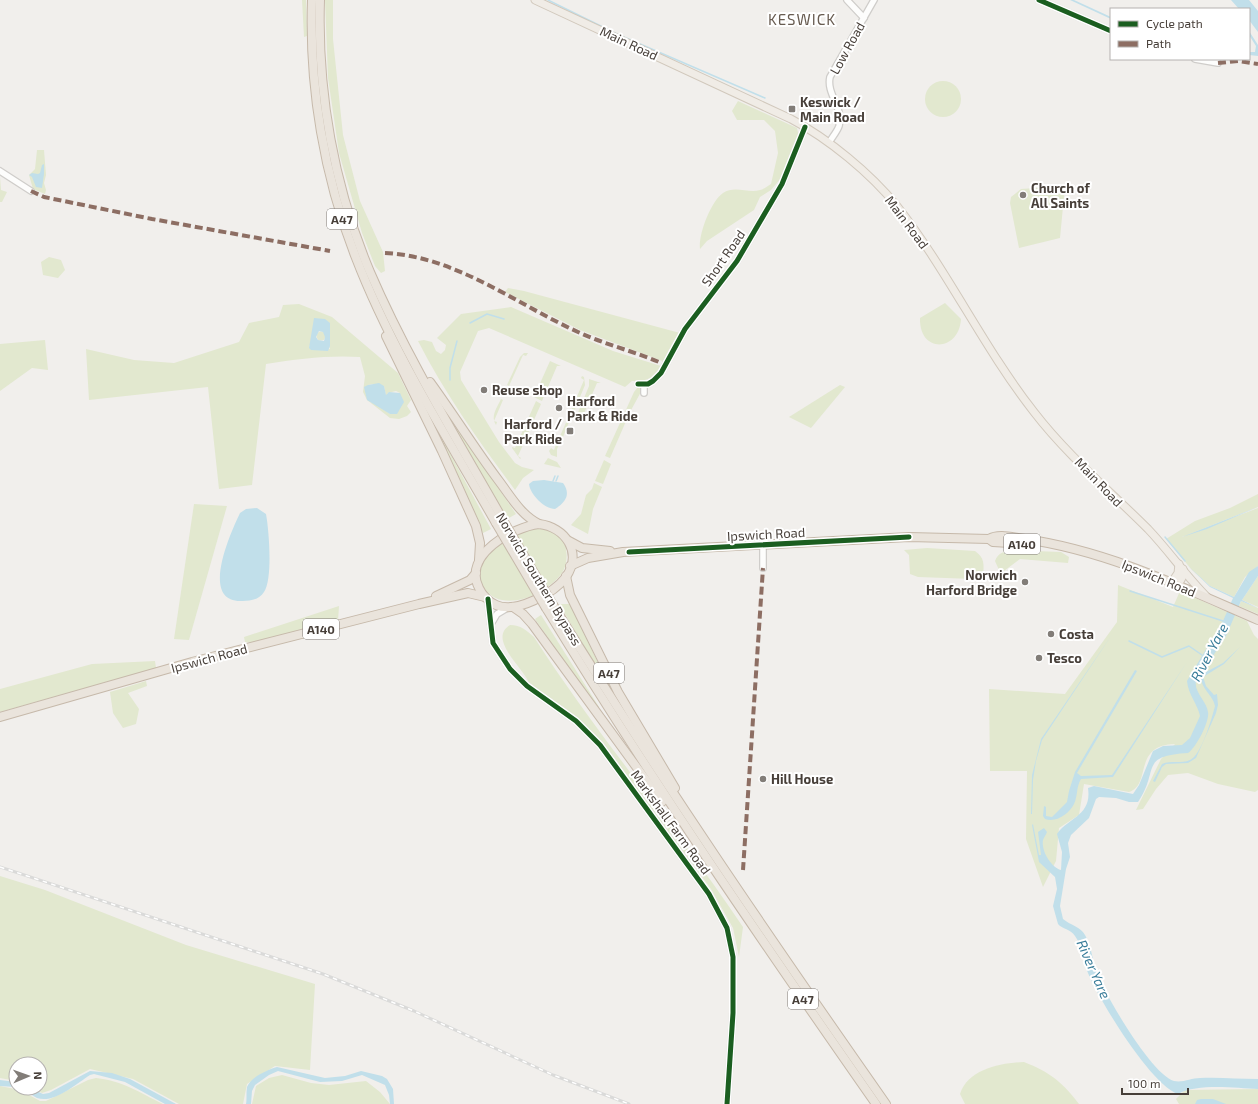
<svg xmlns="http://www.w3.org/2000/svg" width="1258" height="1104" font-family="'Exo 2',sans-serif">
<rect width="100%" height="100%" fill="#f1efec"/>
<g fill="#e2e8cf" fill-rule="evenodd">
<polygon points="302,0 306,0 307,36 304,37"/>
<polygon points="325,0 333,0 333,39 343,135 360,201 383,252 385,271 381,273 375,266 362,233 339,153 328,78"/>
<circle cx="943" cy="99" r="18"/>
<path d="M738,101l59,27 2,9 -17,40 -11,13 -11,7 -6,13 -47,31 -7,8c-2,-14 11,-48 23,-56 12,-8 26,1 37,-3 4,-1 8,-4 11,-6l7,-31 -3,-22 -11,-11h-27l-5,-9z"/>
<polygon points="37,150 44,150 46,175 44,183 46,190 45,194 33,189 29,175 35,169"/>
<polygon points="0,177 1,190 7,192 2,202 0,202"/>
<polygon points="1065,186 1060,238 1019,248 1010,203 1011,197 1021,189"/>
<polygon points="49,257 61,260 65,270 58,278 43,275 41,262"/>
<polygon points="508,288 524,291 680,333 665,362 580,330 505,292"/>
<path d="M945,303l16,16c-2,33 -42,35 -41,-1z"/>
<path d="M299,304l33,13 66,56 13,27 -4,6 4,6 -4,4 -8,3 -9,-1 -23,-18 -4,-8 2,-16 -5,-19c-32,-2 -62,2 -94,7l-14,121 -33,4 -11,-102 -119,13 -3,-51 48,11 40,3 65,-21 10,-19 30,-6 4,-12zM318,318l12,31 -21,-1zM373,384l11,2 2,10 2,-3 8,-2 4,2 -10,21 -14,-10 -6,-2 -2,-17z"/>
<path d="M511,307l102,44 48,15c-8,12 -14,16 -29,15l-7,6 -136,-59 -11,3 -18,41 1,8 38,62 16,21 7,4 12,3 -11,8 -8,12c-35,-47 -70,-96 -97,-149l6,-1 8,2 4,9 5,3 4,-4 1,-5 -9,-7 24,-24z"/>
<circle cx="321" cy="336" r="4.5"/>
<polygon points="45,340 48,370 32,368 0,391 0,344"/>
<polygon points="524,353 528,353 526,356 523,355 509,386 507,385 520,357"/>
<polygon points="550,361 561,366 557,366 542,401 534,397"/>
<polygon points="582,376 584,377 585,385 573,414 570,413 584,380 581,378"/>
<polygon points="589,379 601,383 597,383 582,418 577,415 589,386"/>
<polygon points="840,385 845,387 811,428 789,417"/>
<polygon points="638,387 642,390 630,412 610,458 605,456 634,392"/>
<polygon points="416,391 491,529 483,533 478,524"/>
<path d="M501,399l2,1 -9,21 3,1 -1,3c-6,-9 1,-17 5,-26z"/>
<polygon points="536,401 541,404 518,456 521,458 520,459 512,448 512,447 515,448"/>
<polygon points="443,407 516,514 507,519 441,408"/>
<polygon points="569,416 571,417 563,437 560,436"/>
<polygon points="559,437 562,439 557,449 557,457 551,455 549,451 551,448 554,450"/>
<polygon points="548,458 557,462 561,468 544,464"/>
<polygon points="604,460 611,464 603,484 595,481"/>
<polygon points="594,483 602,487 593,509 588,534 571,525 581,514 586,495 592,489"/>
<polygon points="1258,494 1258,507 1182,537 1258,508 1258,566 1245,577 1234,597 1210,586 1192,570 1166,539 1195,521 1230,508"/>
<polygon points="194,504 227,506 189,640 174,639"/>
<path d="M538,527c4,1 8,1 12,2 17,6 21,30 12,44 -15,21 -60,42 -78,15 -7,-10 -4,-22 2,-31 12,-17 33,-23 52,-30z"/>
<path d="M927,548l48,3c10,7 9,14 8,25l-10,3 -55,-2 -8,-3 -1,-19 -5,-5z"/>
<path d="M1011,550l50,2 8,5 -1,6 -48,-4 -16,12 -5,-1 -4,-9c3,-8 8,-9 16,-11z"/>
<polygon points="1258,576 1258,607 1242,600"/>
<path d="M1118,585l55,22 7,-16 67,30 7,14 4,4v151l-3,2 -37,-8 -30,-11 -20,2 -12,14 -13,20 -7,1 25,-51 14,-15c-43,1 -23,41 -46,48l-45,-8 -5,31 -20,13 -3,33 -13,26 -17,-48 1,-68h-37l-1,-82 76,5 52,-72z"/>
<polygon points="1241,601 1258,608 1258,614 1239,606"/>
<polygon points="559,604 570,604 600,667 597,668"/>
<polygon points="339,606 338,621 256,643 245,642 244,637"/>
<polygon points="541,615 599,707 598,709 535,619"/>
<path d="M510,625c11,0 16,5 24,12 64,100 143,191 209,290l-4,30 -6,-29 -22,-39 -109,-147c-22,-22 -46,-39 -72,-56 -3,-16 -44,-46 -20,-61z"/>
<polygon points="155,661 156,668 0,712 0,689 92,664"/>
<polygon points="146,681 147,686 128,693 139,709 136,724 123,728 113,713 110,692"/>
<polygon points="0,876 45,890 186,945 315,984 310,1070 275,1066 247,1084 243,1104 179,1104 133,1079 90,1069 51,1090 42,1093 32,1088 40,1088 40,1064 16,1064 16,1081 0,1078"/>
<path d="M1024,1062c26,10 38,20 55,42h-114l-5,-10c8,-25 41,-31 64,-32z"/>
<polygon points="282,1075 311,1083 329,1085 366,1081 380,1092 390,1104 252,1104 256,1086 269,1078"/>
<path d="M96,1078c28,3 42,14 67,26h-163v-18l20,4 20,11h6l42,-21z"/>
<polygon points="1258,1089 1258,1104 1179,1104 1176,1099 1185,1090"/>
</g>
<g fill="#c1dfea" fill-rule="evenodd">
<polygon points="1070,0 1074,0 1111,17 1111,19"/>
<polygon points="1231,0 1249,0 1258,11 1258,32 1249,20 1249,9 1239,9"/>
<polygon points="1249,31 1258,45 1258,56 1249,55 1249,52 1255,52 1256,46 1249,35"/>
<polygon points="44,164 44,174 42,188 36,187 32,177 29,175 32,173 38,174 40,173 42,165"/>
<path d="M314,318l11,1 5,4v23l-2,5 -17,-1 -2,-2zM319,331l4,1 2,5 -1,4 -6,-1 -2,-3z"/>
<polygon points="379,383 384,386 386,395 389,392 400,393 404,402 397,414 390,414 367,400 364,387 368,385"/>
<path d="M544,480l19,3c8,11 3,19 -8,26 -11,0 -25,-15 -26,-25l4,-3z"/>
<polygon points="1258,507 1207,529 1182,537"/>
<path d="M257,508l9,6c3,16 7,65 -2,78 -5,8 -14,9 -21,9 -45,3 -12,-69 -3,-88l6,-4z"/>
<path d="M1186,564l24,22 24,11 15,-25 9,-6v10l-16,24 16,8 -17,-7 -15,35 -19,29 1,1 -11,12c-6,12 10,23 11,34 2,9 -12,36 -20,41 -50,3 -28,17 -50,49h-9l-13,-4 -17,-1 -3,2 -7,19 -18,17 -3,8 2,14 -4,12 -6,37 3,13c7,6 18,8 22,16 7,12 7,25 12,38 8,22 55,102 77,108 9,2 17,-3 26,-3 19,-1 39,1 58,1v10c-23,-1 -60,-6 -80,5 -27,-9 -79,-94 -90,-121 -2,-4 -1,-8 -1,-12 -2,-8 -8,-19 -12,-25 -4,-7 -13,-7 -17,-12l-5,-18 4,-17 -2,-12 -16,-15 -7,-37 1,-1 6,31h2l-3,-23 6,-4 3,4c-1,3 -3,5 -4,8 -2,11 8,27 18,30l1,-18 -5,-18c12,-17 35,-18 31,-46l6,-2 39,8 6,-9 14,-34 10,-5 19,-1 8,-7 10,-22c-2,-11 -12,-22 -13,-35l36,-60 10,-23 -23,-11z"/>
<polygon points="1111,636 1042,740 1036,761 1033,780 1032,814 1031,814 1032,775 1041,739"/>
<path d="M1240,647l-16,17 -21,13 3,9 8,9 3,-1 1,11 -2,8 -20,45 -8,5 -22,1 -4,3 -7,15 -2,-1 9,-17c9,-4 19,0 28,-4 11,-4 22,-42 25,-54 -2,-11 -14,-17 -14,-29l3,-4 19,-10z"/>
<path d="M1187,662l-74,115 -32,2c-5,8 -3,17 -7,25 -5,10 -18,19 -29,15l-2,-3 1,-10 2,1v9l6,1 15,-15 2,-11 6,-19 60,-102 2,1 -60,102 4,3 31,-1z"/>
<path d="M277,1067l48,11 20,-2 16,-5 21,5 5,3 6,10 1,15h-4l-1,-9 -4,-10 -23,-10 -20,6 -22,1 -42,-11 -9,4 -14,10 -3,6 -1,13h-5c1,-5 0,-11 1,-17 4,-10 20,-17 30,-20z"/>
<path d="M90,1071l22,2 18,6 46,25h-11l-40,-22 -31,-8 -4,1c-14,9 -36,29 -53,23 -6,-3 -11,-8 -17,-10h10l13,6 6,-1z"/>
<polygon points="0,1080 16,1082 16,1087 0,1086"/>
<polygon points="1201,1099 1213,1099 1226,1104 1195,1104 1197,1100"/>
</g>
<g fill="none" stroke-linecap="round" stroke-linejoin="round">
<g stroke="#c1dfea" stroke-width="1.5">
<polyline points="548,0 617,34 765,98"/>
<polyline points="470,323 487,314 504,319"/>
<polyline points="450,380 450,368 457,341"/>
<polyline points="553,481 555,476"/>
<polyline points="556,481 558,476"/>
<polyline points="1165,537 1185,561"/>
<polyline points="1130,591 1223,621"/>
<polyline points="1129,641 1162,657 1189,646 1202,655"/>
</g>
<defs>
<g id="minor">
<polyline points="847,0 864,18"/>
<polyline points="1039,0 1111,31"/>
<polyline points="1195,59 1218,63"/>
<path d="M829,143c3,-6 8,-11 10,-17 5,-18 -13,-32 -9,-49l44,-77"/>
<polyline points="0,171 31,191"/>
<polyline points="638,384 648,384 653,381 661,373 685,329 737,261 782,184 805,127"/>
<polyline points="644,384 644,393"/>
<polyline points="763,568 763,545"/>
<polyline points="488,600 493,643 510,669 527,686 576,721 600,745 709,894 727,928 733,957 733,1013 727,1104"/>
<polyline points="491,624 497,614 509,607"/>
</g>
<g id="major">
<path d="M535,0l256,119c38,20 79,54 106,87 51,65 86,141 137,206 33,43 76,79 114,117 21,22 38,47 59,68"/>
<polyline points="1172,582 1178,573 1179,564"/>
<polyline points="1178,585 1184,574 1183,569"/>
</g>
<g id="highway">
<path d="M312,0c-3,87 12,177 44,258 36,93 91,179 140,265"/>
<path d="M320,0c-3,92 14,187 50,272 37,86 87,167 133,248"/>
<polyline points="386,336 442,451 476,526 480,543 479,560"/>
<path d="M430,382c24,33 45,67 69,99 12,16 22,34 40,43"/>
<path d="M539,524c26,3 44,28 27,53 -12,16 -50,37 -70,28 -7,-3 -14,-10 -17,-17 -17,-33 34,-61 60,-64z"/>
<polyline points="989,539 993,542 1026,544"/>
<polyline points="569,541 582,548 610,551"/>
<path d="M570,566l18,-8 35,-6 286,-15 80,2c10,-6 25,-1 36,0 83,12 157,48 233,81"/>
<polyline points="566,576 570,595 618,692 675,788"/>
<polyline points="436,596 470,580 476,573"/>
<path d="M553,605c105,170 218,335 333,499"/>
<polyline points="513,607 523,614 532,624 662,802"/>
<path d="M546,608c104,170 216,333 330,496"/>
<polyline points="0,717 192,662 419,604 468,593 485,597"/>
</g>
</defs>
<use href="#minor" stroke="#cfcdca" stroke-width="8"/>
<use href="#major" stroke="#d1c8bc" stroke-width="9"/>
<use href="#highway" stroke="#c6b9aa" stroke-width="10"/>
<use href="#minor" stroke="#fdfdfc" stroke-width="5.5"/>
<use href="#major" stroke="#f0ece6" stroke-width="7"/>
<use href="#highway" stroke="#eae4dc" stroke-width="8"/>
<defs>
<polyline id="rail" points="0,867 323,974 414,1011 553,1075 629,1104"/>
</defs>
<use href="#rail" stroke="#dadad9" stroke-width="3"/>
<use href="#rail" stroke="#fff" stroke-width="1.5" stroke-dasharray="4.5" stroke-linecap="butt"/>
<defs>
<g id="highway-bridge">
<polyline points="503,520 553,605"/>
<polyline points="496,523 546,608"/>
</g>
</defs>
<use href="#highway-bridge" stroke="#c6b9aa" stroke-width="10" stroke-linecap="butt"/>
<use href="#highway-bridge" stroke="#eae4dc" stroke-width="8"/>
<g stroke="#8d6e63" stroke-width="4" stroke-dasharray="8 4" stroke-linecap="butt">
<polyline points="1218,63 1238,61 1258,64"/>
<polyline points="31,191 44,197 152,219 330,251"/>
<path d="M385,253c70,3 131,51 193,79 28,13 59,20 88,33"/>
<polyline points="743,870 763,568"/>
</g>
<defs>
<g id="cycleway">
<polyline points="1039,0 1111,31"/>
<polyline points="638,384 648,384 653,381 661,373 685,329 737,261 782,184 805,127"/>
<polyline points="629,552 909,537"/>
<polyline points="488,599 493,643 510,669 527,686 576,721 600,745 709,894 727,928 733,957 733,1013 727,1104"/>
</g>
</defs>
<use href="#cycleway" stroke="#fff" stroke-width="8"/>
<use href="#cycleway" stroke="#1b5e20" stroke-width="5"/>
</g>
<g fill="#827d78" stroke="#fff" stroke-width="1.5">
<rect x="788" y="105" width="8" height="8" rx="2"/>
<circle cx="1023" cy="195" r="4"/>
<circle cx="484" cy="390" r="4"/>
<circle cx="559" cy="408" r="4"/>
<rect x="566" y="427" width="8" height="8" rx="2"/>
<circle cx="1025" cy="582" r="4"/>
<circle cx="1051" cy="634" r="4"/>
<circle cx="1039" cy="658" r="4"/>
<circle cx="763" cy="779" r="4"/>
</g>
<g text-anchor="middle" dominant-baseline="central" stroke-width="4" stroke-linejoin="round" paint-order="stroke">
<g fill="#fff" stroke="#7e7974" stroke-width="1">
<rect x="327" y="209" width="30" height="20" rx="3"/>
<rect x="1004" y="534" width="36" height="20" rx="3"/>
<rect x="303" y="619" width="36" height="20" rx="3"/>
<rect x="594" y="663" width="30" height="20" rx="3"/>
<rect x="788" y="989" width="30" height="20" rx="3"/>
</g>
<g font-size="12" font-weight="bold" fill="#473f39">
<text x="342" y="219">A47</text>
<text x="1022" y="544">A140</text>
<text x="321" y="629">A140</text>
<text x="609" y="673">A47</text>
<text x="803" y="999">A47</text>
</g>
<g font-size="13" fill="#473f39" stroke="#fff">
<text transform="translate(629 43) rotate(25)">Main Road</text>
<text transform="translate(847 48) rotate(-61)">Low Road</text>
<text transform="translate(907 222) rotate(53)">Main Road</text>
<text transform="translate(723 258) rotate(-55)">Short Road</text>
<text transform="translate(1099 482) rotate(46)">Main Road</text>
<text transform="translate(766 534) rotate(-3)">Ipswich Road</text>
<text transform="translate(1159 578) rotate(22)">Ipswich Road</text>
<text transform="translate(539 579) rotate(59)">Norwich Southern Bypass</text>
<text transform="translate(209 658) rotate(-15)">Ipswich Road</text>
<text transform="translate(671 822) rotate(54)">Markshall Farm Road</text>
</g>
<g font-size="13" font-weight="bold" fill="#473f39" stroke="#fff" text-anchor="start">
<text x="800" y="102">Keswick /<tspan x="800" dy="15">Main Road</tspan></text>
<text x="1031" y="188">Church of<tspan x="1031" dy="15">All Saints</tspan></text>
<text x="492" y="390">Reuse shop</text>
<text x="567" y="401">Harford<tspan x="567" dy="15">Park &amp; Ride</tspan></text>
<text x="562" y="424" text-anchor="end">Harford /<tspan x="562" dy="15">Park Ride</tspan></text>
<text x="1017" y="575" text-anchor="end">Norwich<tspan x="1017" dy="15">Harford Bridge</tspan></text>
<text x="1059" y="634">Costa</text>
<text x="1047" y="658">Tesco</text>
<text x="771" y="779">Hill House</text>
</g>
<g font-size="14" font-style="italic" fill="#387c99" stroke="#fff">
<text transform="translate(1209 652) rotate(-62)">River Yare</text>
<text transform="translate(1094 969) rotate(66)">River Yare</text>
</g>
<g font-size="15" letter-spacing="1" fill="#685c51" stroke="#fff">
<text x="802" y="19">KESWICK</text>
</g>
</g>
<rect x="1110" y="8" width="140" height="52" fill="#ffffff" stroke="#b5b2b0"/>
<rect x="1118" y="21" width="20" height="6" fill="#1b5e20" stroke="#b5b2b0"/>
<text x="1146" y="28" font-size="12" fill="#473f39">Cycle path</text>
<rect x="1118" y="41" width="20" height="6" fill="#8d6e63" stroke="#b5b2b0"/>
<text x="1146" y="48" font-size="12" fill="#473f39">Path</text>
<g transform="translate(28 1076) rotate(88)"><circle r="19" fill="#ffffff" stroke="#b5b2b0"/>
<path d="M0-3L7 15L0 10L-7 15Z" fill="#827d78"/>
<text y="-6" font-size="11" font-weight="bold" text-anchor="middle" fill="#473f39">N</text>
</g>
<path d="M1122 1088v6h66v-6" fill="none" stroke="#473f39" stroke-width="2"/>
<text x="1128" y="1088" font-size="12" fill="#473f39" stroke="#ffffff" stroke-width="3" paint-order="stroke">100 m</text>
</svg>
